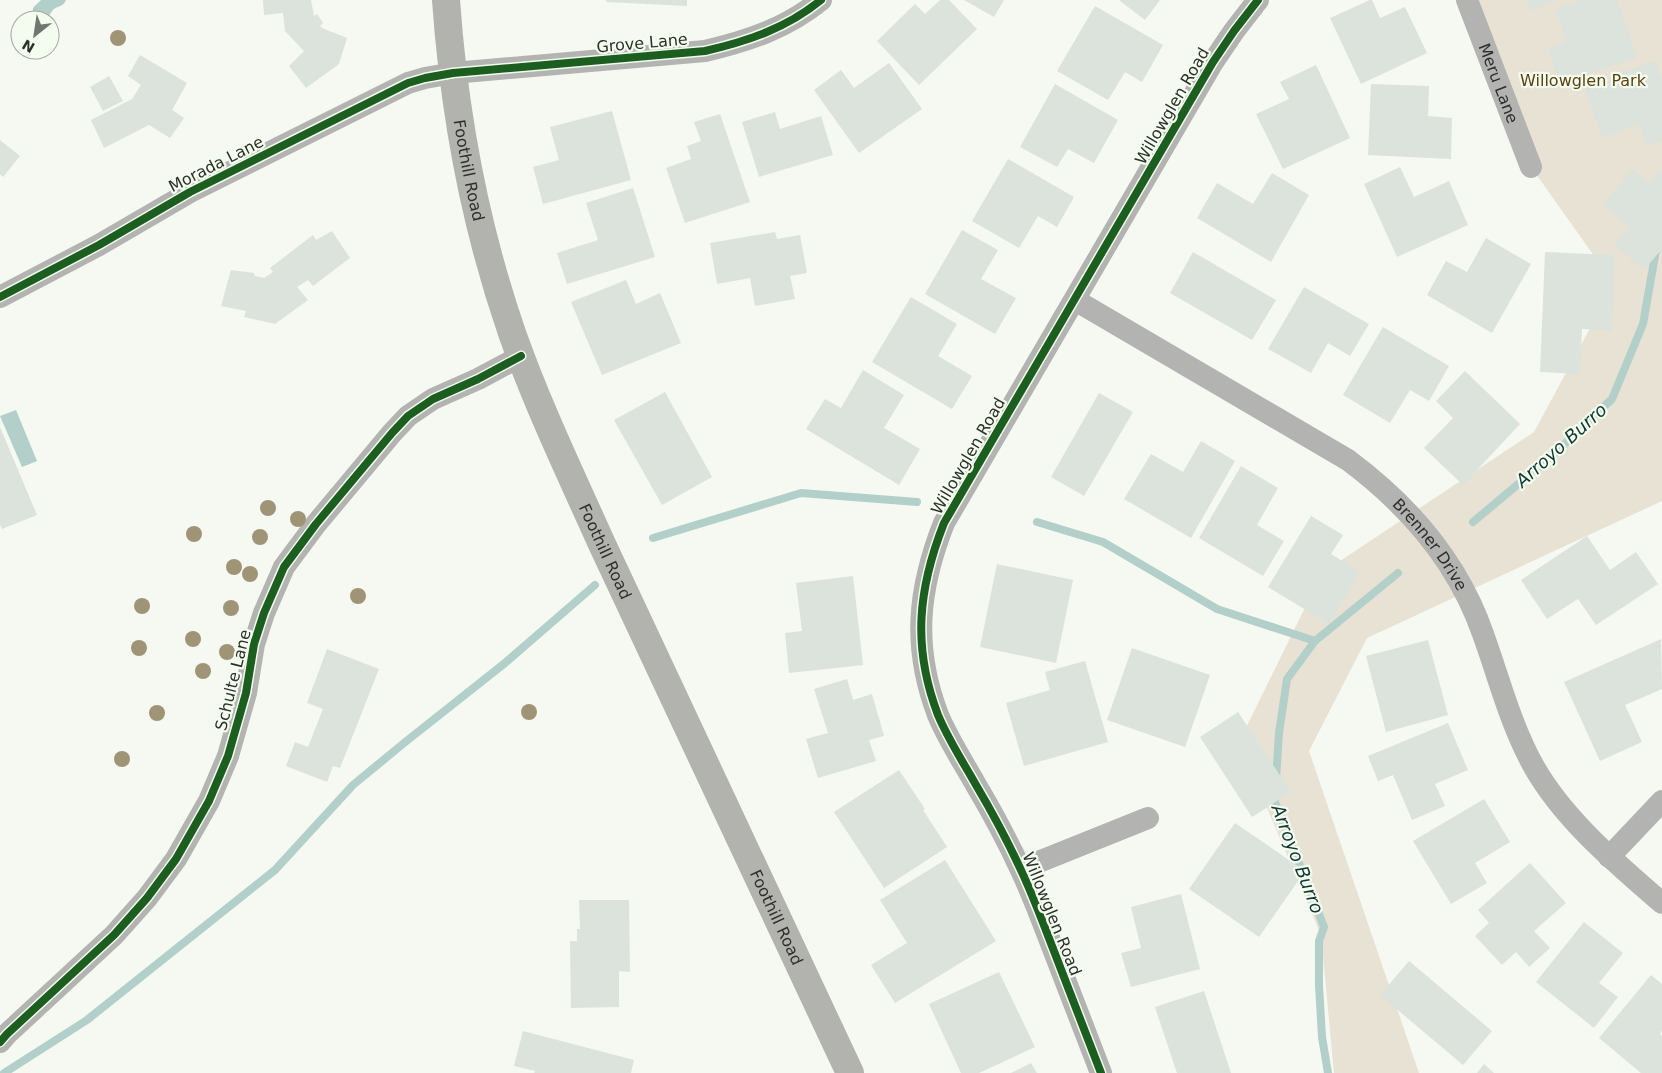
<svg xmlns="http://www.w3.org/2000/svg" width="1662" height="1073" font-family="'DejaVu Sans',sans-serif">
<rect width="100%" height="100%" fill="#f5f9f2"/>
<polygon fill="#e8e2d4" points="1466,0 1662,0 1662,501 1367,638 1309,751 1419,1073 1334,1073 1321,935 1239,742 1322,573 1534,432 1614,284 1531,167"/>
<g fill="#b2cfc9">
<path d="M41,0h25c-3,7 -6,5 -12,9 -3,2 -4,7 -7,9 -6,3 -16,-2 -14,-9 1,-4 6,-6 8,-9z"/>
<polygon points="16,410 37,461 22,467 0,416"/>
</g>
<g fill="none" stroke-linecap="round" stroke-linejoin="round">
<g stroke="#b2cfc9" stroke-width="8">
<polyline points="1037,522 1103,542 1217,609 1315,641"/>
<polyline points="1473,522 1554,454 1612,399 1643,324 1656,250 1662,241"/>
<polyline points="653,538 801,493 917,502"/>
<polyline points="1276,779 1279,733 1287,679 1315,641 1398,573"/>
<polyline points="1275,793 1275,802 1324,927 1319,941 1319,985 1322,1037 1328,1073"/>
<polyline points="4,1073 87,1020 275,870 353,785 404,743 505,663 595,585"/>
</g>
</g>
<g fill="#dbe3dc">
<polygon points="263,0 311,0 314,16 317,14 323,23 320,26 322,28 347,38 339,64 306,88 289,66 304,51 285,31 283,13 264,15"/>
<polygon points="606,0 687,0 687,6 606,2"/>
<polygon points="940,0 949,0 977,29 919,85 877,41 915,4 925,14"/>
<polygon points="964,0 1004,0 994,17"/>
<polygon points="1119,0 1160,0 1145,20"/>
<polygon points="1370,0 1372,0 1380,18 1405,7 1427,53 1361,84 1330,18"/>
<polygon points="1526,0 1557,0 1531,11"/>
<polygon points="1582,0 1617,0 1637,58 1560,83 1548,48 1566,42 1556,9"/>
<polygon points="1095,6 1163,45 1142,82 1125,72 1108,100 1057,71"/>
<polygon points="140,55 187,83 172,110 184,118 170,138 149,125 104,148 91,120 132,99 141,85 128,76"/>
<polygon points="1655,61 1662,79 1662,141 1647,146 1638,124 1603,138 1584,87"/>
<polygon points="889,63 922,109 859,153 814,90 841,70 854,88"/>
<polygon points="1316,65 1350,138 1283,169 1256,114 1289,99 1280,82"/>
<polygon points="109,76 123,101 103,111 90,87"/>
<polygon points="1055,84 1118,120 1094,163 1068,149 1057,167 1020,147"/>
<polygon points="1371,84 1429,86 1428,116 1452,118 1451,159 1368,155"/>
<polygon points="612,111 631,180 543,204 533,167 559,160 550,127"/>
<polygon points="775,112 780,129 821,116 833,155 759,177 742,122"/>
<polygon points="720,114 750,202 685,223 666,168 691,159 687,146 701,141 694,122"/>
<polygon points="0,140 20,156 3,177 0,174"/>
<polygon points="1008,159 1074,197 1057,227 1038,216 1019,248 972,221"/>
<polygon points="1400,167 1414,197 1449,181 1468,225 1397,257 1364,184"/>
<polygon points="1633,169 1649,183 1659,171 1662,173 1662,249 1644,270 1615,245 1630,227 1603,204"/>
<polygon points="1272,173 1309,195 1271,262 1197,218 1217,183 1253,204"/>
<polygon points="633,188 655,257 567,284 557,253 598,240 586,203"/>
<polygon points="962,230 998,250 981,279 1016,298 995,334 925,294"/>
<polygon points="332,231 350,258 313,286 308,280 297,287 308,300 275,324 244,317 246,311 221,306 231,270 254,273 255,276 264,278 273,272 270,268 313,235 316,240"/>
<polygon points="775,232 777,239 800,235 807,273 790,276 795,299 755,306 750,278 717,284 710,243"/>
<polygon points="1486,238 1531,264 1492,333 1427,295 1446,261 1467,272"/>
<polygon points="1193,252 1276,300 1252,340 1170,293"/>
<polygon points="1545,252 1615,255 1612,331 1582,329 1580,374 1540,372"/>
<polygon points="626,280 636,304 660,293 681,343 602,375 571,302"/>
<polygon points="1304,287 1369,324 1350,356 1328,343 1311,373 1268,349"/>
<polygon points="911,297 957,324 938,356 972,376 952,409 872,362"/>
<polygon points="1383,327 1449,366 1429,401 1410,390 1390,423 1343,395"/>
<polygon points="863,370 904,395 884,428 920,449 899,485 806,429 825,399 841,408"/>
<polygon points="1465,371 1520,424 1463,485 1424,448 1453,418 1436,401"/>
<polygon points="665,392 712,477 662,505 614,420"/>
<polygon points="1099,393 1133,412 1084,496 1051,477"/>
<polygon points="0,427 37,515 2,529 0,525"/>
<polygon points="1201,441 1235,461 1191,538 1124,499 1151,454 1183,472"/>
<polygon points="1241,466 1278,488 1257,525 1284,541 1263,576 1199,538"/>
<polygon points="1311,516 1343,535 1331,554 1360,572 1329,624 1268,587"/>
<polygon points="1587,536 1610,570 1636,552 1658,584 1596,625 1578,599 1547,619 1521,580"/>
<polygon points="997,564 1073,580 1056,663 980,647"/>
<polygon points="853,576 863,665 789,673 785,633 802,631 796,583"/>
<polygon points="1661,639 1662,689 1625,705 1642,742 1600,761 1564,682"/>
<polygon points="1428,640 1448,715 1386,732 1366,656"/>
<polygon points="1132,648 1210,675 1185,747 1107,720"/>
<polygon points="327,649 379,669 340,768 333,766 327,782 286,766 295,742 308,747 323,709 307,703"/>
<polygon points="1085,661 1108,742 1024,766 1006,703 1050,690 1045,672"/>
<polygon points="847,679 853,700 872,694 884,736 869,740 876,761 818,778 806,739 828,733 814,689"/>
<polygon points="1238,712 1291,792 1252,817 1200,737"/>
<polygon points="1448,723 1468,770 1435,784 1445,806 1412,820 1393,775 1378,781 1368,756"/>
<polygon points="899,770 925,809 923,810 947,847 884,888 834,812"/>
<polygon points="1484,799 1510,842 1475,863 1487,883 1451,904 1413,841"/>
<polygon points="1235,823 1305,871 1259,937 1189,889"/>
<polygon points="945,860 996,941 895,1003 871,965 907,943 880,900"/>
<polygon points="1530,863 1566,903 1534,931 1550,948 1529,967 1516,952 1502,965 1475,936 1489,923 1478,910"/>
<polygon points="1181,894 1200,969 1131,987 1121,953 1141,948 1131,907"/>
<polygon points="579,900 629,900 630,972 619,971 619,1007 571,1008 570,941 577,941 577,929 580,929"/>
<polygon points="1584,922 1623,953 1599,983 1618,997 1594,1028 1536,982"/>
<polygon points="1409,961 1492,1031 1463,1065 1380,995"/>
<polygon points="999,972 1035,1047 979,1073 961,1073 929,1004"/>
<polygon points="1651,975 1662,984 1662,1031 1660,1034 1662,1036 1662,1073 1641,1073 1599,1038"/>
<polygon points="1204,991 1231,1073 1177,1073 1155,1007"/>
<polygon points="523,1031 634,1060 631,1073 534,1073 535,1071 514,1066"/>
<polygon points="1031,1063 1037,1073 1011,1073"/>
<polygon points="1484,1064 1494,1073 1477,1073"/>
</g>
<g fill="none" stroke-linecap="round" stroke-linejoin="round">
<g stroke="#b3b3b1" stroke-width="22">
<path id="s1" d="M1467,0l64,167"/>
<path d="M0,297l99,-52 91,-53 218,-109 17,-5 28,-5 252,-22c43,-10 82,-23 116,-51"/>
<path id="s2" d="M1075,300l273,160c59,44 110,102 135,174 16,44 27,89 50,131 30,54 83,98 129,138"/>
<polyline points="1609,857 1662,801"/>
<polyline points="1021,869 1148,818"/>
<polyline points="0,1042 7,1034 114,935 147,898 176,859 209,801 228,756 246,693 254,644 264,613 284,567 316,524 392,433 408,416 433,399 478,379 521,356"/>
<path d="M1101,1073c-16,-42 -33,-85 -49,-127 -10,-26 -20,-53 -32,-78 -13,-28 -28,-56 -44,-83 -13,-23 -28,-46 -38,-70 -26,-68 -20,-126 6,-192l269,-461 21,-31 24,-31"/>
</g>
<path stroke="#b2b3ae" stroke-width="28" id="s3" d="M446,0c8,113 29,226 66,333 25,71 58,140 89,209l249,531"/>
<defs>
<g id="cycleway">
<path d="M0,297l99,-52 91,-53 218,-109 17,-5 28,-5 252,-22c43,-10 82,-23 116,-51"/>
<polyline points="0,1042 7,1034 114,935 147,898 176,859 209,801 228,756 246,693 254,644 264,613 284,567 316,524 392,433 408,416 433,399 478,379 521,356"/>
<path d="M1101,1073c-16,-42 -33,-85 -49,-127 -10,-26 -20,-53 -32,-78 -13,-28 -28,-56 -44,-83 -13,-23 -28,-46 -38,-70 -26,-68 -20,-126 6,-192l269,-461 21,-31 24,-31"/>
</g>
</defs>
<use href="#cycleway" stroke="#f4fcef" stroke-width="11"/>
<use href="#cycleway" stroke="#1b5e20" stroke-width="8"/>
</g>
<g fill="#a09476">
<circle cx="118" cy="38" r="8"/>
<circle cx="268" cy="508" r="8"/>
<circle cx="298" cy="519" r="8"/>
<circle cx="194" cy="534" r="8"/>
<circle cx="260" cy="537" r="8"/>
<circle cx="234" cy="567" r="8"/>
<circle cx="250" cy="574" r="8"/>
<circle cx="358" cy="596" r="8"/>
<circle cx="142" cy="606" r="8"/>
<circle cx="231" cy="608" r="8"/>
<circle cx="193" cy="639" r="8"/>
<circle cx="139" cy="648" r="8"/>
<circle cx="227" cy="652" r="8"/>
<circle cx="203" cy="671" r="8"/>
<circle cx="529" cy="712" r="8"/>
<circle cx="157" cy="713" r="8"/>
<circle cx="122" cy="759" r="8"/>
</g>
<g text-anchor="middle" dominant-baseline="central" stroke-width="4.5" stroke-linejoin="round" paint-order="stroke">
<g font-size="16" fill="#2c2f2a" stroke="#f4fcef">
<text transform="translate(642 43) rotate(-5)">Grove Lane</text>
<text stroke="none"><textPath href="#s1" startOffset="89">Meru Lane</textPath></text>
<text transform="translate(1172 106) rotate(-60)">Willowglen Road</text>
<text transform="translate(216 164) rotate(-27)">Morada Lane</text>
<text stroke="none"><textPath href="#s3" startOffset="172">Foothill Road</textPath></text>
<text transform="translate(968 456) rotate(-60)">Willowglen Road</text>
<text stroke="none"><textPath href="#s2" startOffset="435">Brenner Drive</textPath></text>
<text stroke="none"><textPath href="#s3" startOffset="578">Foothill Road</textPath></text>
<text transform="translate(233 680) rotate(-76)">Schulte Lane</text>
<text transform="translate(1052 914) rotate(68)">Willowglen Road</text>
<text stroke="none"><textPath href="#s3" startOffset="982">Foothill Road</textPath></text>
</g>
<g font-size="16" fill="#5a4210" stroke="#f4fcef">
<text x="1583" y="80">Willowglen Park</text>
</g>
<g font-size="18" font-style="italic" fill="#113733" stroke="#f4fcef">
<text transform="translate(1561 445) rotate(-42)">Arroyo Burro</text>
<text transform="translate(1298 859) rotate(69)">Arroyo Burro</text>
</g>
</g>
<g transform="translate(35 35) rotate(210)"><circle r="24" fill="#f4fcef" stroke="#a4aaa0"/>
<path d="M0-4L9 19L0 12L-9 19Z" fill="#727670"/>
<text y="-8" font-size="14" font-weight="bold" text-anchor="middle" fill="#2c2f2a">N</text>
</g>
</svg>
